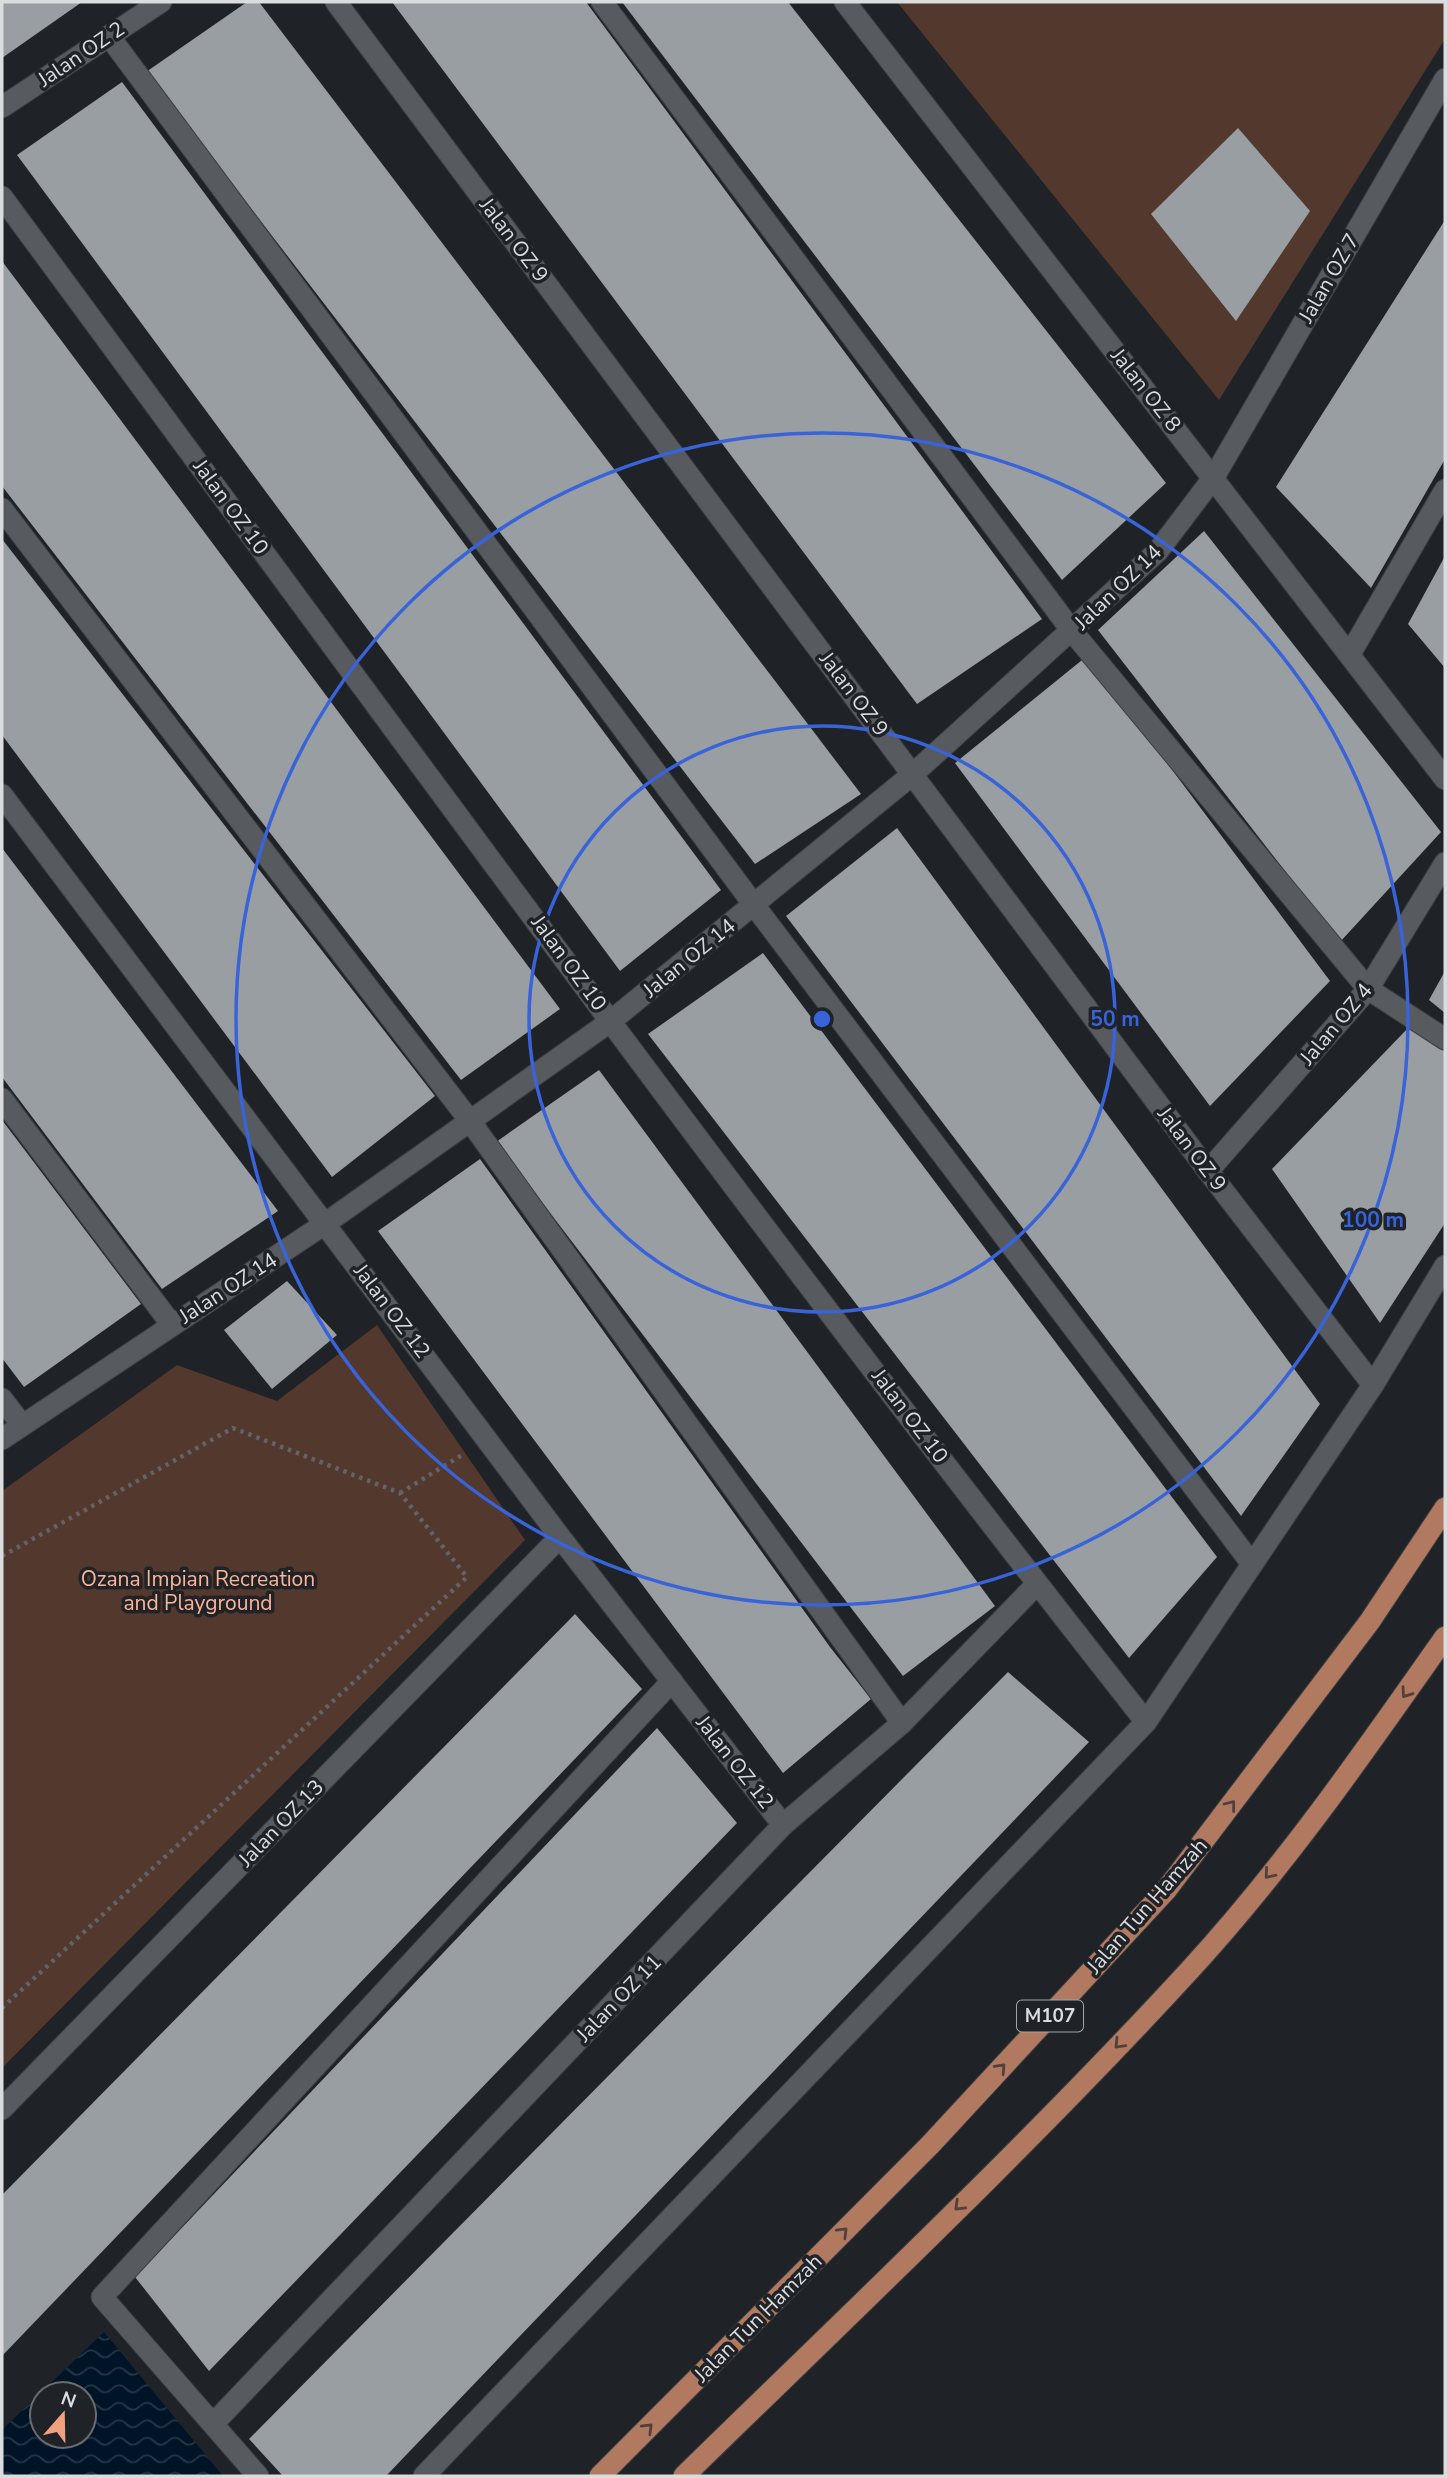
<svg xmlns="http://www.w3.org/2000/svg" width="1447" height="2478" font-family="'Nunito Sans',sans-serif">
<defs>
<pattern id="water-waves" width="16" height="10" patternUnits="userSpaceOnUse" patternTransform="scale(1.75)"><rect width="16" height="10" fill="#001428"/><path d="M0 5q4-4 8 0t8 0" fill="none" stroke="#253647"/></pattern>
</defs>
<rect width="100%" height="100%" fill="#1f2226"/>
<g fill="#53382d">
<polygon points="897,2 1445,2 1445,39 1219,400"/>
<polygon points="377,1325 525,1540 2,2068 2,1491 177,1365 277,1401"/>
</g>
<path fill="url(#water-waves)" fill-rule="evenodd" d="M104,2332l119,144h-218l-3,-3v-43zM42,2394h42v42h-42z"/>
<g fill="#999ea3">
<polygon points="2,2 82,2 2,58"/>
<polygon points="247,2 259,2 861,794 755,864 146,72"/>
<polygon points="392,2 586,2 1042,619 917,704"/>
<polygon points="622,2 788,2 1166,483 1062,580"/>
<polygon points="122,82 721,890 620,971 17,155"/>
<polygon points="1238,128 1310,211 1236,321 1151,214"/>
<polygon points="1445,220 1445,459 1371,588 1276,487"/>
<polygon points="2,261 560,1009 461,1080 2,486"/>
<polygon points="1204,531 1441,832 1340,942 1098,630"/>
<polygon points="2,539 435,1096 332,1177 2,735"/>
<polygon points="1445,556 1445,668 1408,624"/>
<polygon points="1087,656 1330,981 1210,1106 955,763"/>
<polygon points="897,828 1320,1404 1241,1516 786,916"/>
<polygon points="2,848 278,1211 162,1289 2,1077"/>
<polygon points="763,953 1217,1557 1129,1658 648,1034"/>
<polygon points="1445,971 1445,1013 1429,1000"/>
<polygon points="1410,1026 1445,1049 1445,1223 1380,1323 1272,1169"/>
<polygon points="599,1070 995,1606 903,1676 496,1142"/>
<polygon points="2,1120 141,1304 24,1387 2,1358"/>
<polygon points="480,1159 830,1647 871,1699 783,1773 378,1231"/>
<polygon points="287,1281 337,1335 272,1389 224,1330"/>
<polygon points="575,1614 642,1689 2,2356 2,2195"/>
<polygon points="1008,1672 1089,1742 386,2476 283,2476 249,2439"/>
<polygon points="657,1728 737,1823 209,2371 135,2277"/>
</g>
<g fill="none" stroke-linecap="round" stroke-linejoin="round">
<defs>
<g id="minor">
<polyline points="336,2 1208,1171 1373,1385"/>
<polyline points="602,2 1072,631 1368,989 1445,1039"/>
<polyline points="845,2 1445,779"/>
<polyline points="109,36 754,905 1252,1564"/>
<polyline points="2,107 161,2"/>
<path d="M2,197c377,511 750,1026 1144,1525"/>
<polyline points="2,509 470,1121 902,1723"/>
<polyline points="1350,654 1445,490"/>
<polyline points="2,795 560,1537 783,1825"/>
<polyline points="2,1099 172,1325"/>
<polyline points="1208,1171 1368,989 1445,863"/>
<polyline points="2,1399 22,1425"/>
<polyline points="2,1439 326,1223 611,1021 913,774 1158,551 1214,477 1445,79"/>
<polyline points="2,2109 560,1537"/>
<polyline points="213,2424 783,1825 902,1723 1037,1584"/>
<polyline points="258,2476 102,2297 672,1681"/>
<polyline points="424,2476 1146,1722 1373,1385 1445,1266"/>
</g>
<g id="major">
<polyline points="600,2476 930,2145 1167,1889 1370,1621 1445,1508"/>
<path d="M684,2476c170,-166 343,-329 504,-504 95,-103 177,-221 257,-335"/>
</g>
</defs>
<use href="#minor" stroke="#3a3e41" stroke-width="23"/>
<use href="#major" stroke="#3a3e41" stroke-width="23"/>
<g stroke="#616367" stroke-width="4.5" stroke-dasharray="3.5 5" stroke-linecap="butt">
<polyline points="400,1493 462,1455"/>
<polyline points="2,1556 233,1428 400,1493 467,1577 2,2008"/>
</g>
<use href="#minor" stroke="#575b5f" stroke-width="21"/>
<use href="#major" stroke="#b27961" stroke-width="21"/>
</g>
<defs><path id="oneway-chevron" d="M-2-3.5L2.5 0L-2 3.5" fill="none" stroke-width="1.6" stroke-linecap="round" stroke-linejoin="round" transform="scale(1.75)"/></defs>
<g stroke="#52403b">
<use href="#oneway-chevron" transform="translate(1406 1693) rotate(125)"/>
<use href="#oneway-chevron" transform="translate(1231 1805) rotate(-52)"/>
<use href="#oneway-chevron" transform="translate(1269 1874) rotate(130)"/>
<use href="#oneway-chevron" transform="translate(1119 2044) rotate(134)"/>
<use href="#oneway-chevron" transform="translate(1001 2068) rotate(-47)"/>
<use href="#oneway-chevron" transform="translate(959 2206) rotate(136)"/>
<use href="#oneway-chevron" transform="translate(843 2232) rotate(-45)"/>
<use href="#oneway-chevron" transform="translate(648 2428) rotate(-45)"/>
</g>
<g fill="none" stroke="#3963d9" stroke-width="3.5">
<circle cx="822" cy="1019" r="293"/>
<circle cx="822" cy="1019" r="586"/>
</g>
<g text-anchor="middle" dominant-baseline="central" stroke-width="7" stroke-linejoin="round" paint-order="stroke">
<rect fill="#1f2226" stroke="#a2a4a7" stroke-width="2" x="1017" y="2000.5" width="66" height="31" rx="5"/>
<g font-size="19" font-weight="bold" fill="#dadcde">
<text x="1050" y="2016">M107</text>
</g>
<g font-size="21" fill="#dadcde" stroke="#1f2226">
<text transform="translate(81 54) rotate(-34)">Jalan OZ 2</text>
<text transform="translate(514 240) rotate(53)">Jalan OZ 9</text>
<text transform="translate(1329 278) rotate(-60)">Jalan OZ 7</text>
<text transform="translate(1146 390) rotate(52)">Jalan OZ 8</text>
<text transform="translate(231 507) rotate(54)">Jalan OZ 10</text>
<text transform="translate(1118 587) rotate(-44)">Jalan OZ 14</text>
<text transform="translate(854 694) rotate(53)">Jalan OZ 9</text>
<text transform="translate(689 958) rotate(-39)">Jalan OZ 14</text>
<text transform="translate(569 963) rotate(54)">Jalan OZ 10</text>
<text transform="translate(1336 1024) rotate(-50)">Jalan OZ 4</text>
<text transform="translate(1192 1149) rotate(53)">Jalan OZ 9</text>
<text transform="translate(228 1288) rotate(-33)">Jalan OZ 14</text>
<text transform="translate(392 1311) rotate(53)">Jalan OZ 12</text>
<text transform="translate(910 1416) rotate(53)">Jalan OZ 10</text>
<text transform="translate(735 1762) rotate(52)">Jalan OZ 12</text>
<text transform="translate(281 1823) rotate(-46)">Jalan OZ 13</text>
<text transform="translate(1147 1906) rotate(-49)">Jalan Tun Hamzah</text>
<text transform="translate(619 1998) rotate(-46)">Jalan OZ 11</text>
<text transform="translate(758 2318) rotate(-45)">Jalan Tun Hamzah</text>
</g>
<g font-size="21" fill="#fbb496" stroke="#1f2226">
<text x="198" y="1579">Ozana Impian Recreation<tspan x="198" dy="24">and Playground</tspan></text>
</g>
</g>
<circle cx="822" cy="1019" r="10" fill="#3963d9" stroke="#1f2226" stroke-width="3.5"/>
<g font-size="21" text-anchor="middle" font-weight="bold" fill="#3963d9" stroke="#1f2226" stroke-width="7" stroke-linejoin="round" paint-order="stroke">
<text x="1115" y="1026">50 m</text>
<text x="1373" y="1227">100 m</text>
</g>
<rect width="1447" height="2478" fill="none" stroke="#dadcde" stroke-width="7"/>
<g transform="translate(63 2415) rotate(20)"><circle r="33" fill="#1f2226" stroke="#6a6c70" stroke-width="2"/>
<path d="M0-5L12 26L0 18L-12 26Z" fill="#f2a17e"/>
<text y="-10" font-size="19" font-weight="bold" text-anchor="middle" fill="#dadcde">N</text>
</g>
</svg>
